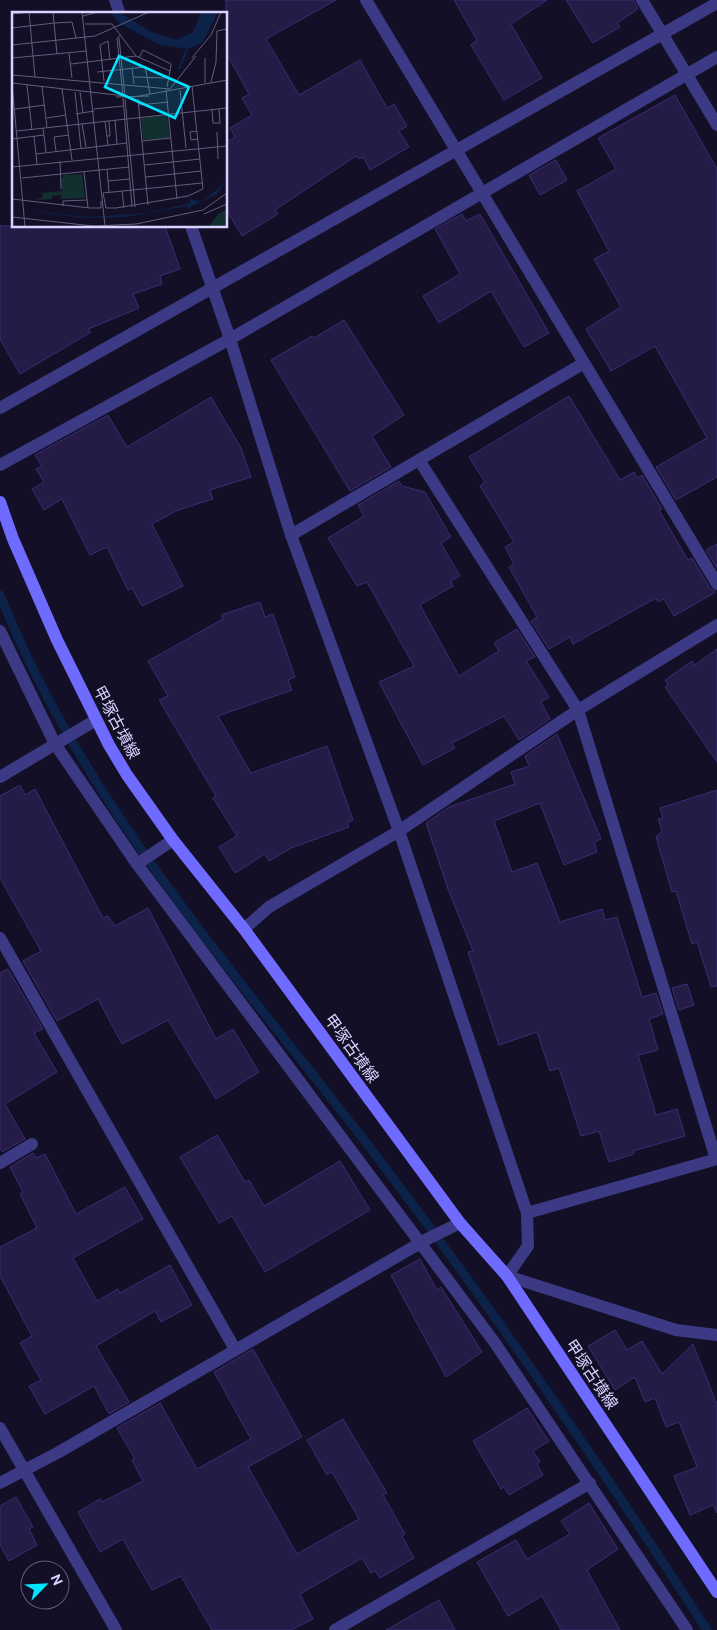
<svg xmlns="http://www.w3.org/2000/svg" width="717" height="1630" font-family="Ubuntu,'Noto Sans JP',sans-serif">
<rect width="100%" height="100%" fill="#130f26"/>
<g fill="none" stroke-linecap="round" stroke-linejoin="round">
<path stroke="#0c2248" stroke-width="9" d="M0,595c82,207 236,379 371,554 118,155 230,317 336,481"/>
</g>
<g fill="#241b47" stroke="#3b2d73">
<polygon points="226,0 336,0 266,39 299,95 360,60 387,108 394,104 407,126 399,131 409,147 370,170 363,157 359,159 356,156 275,210 278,214 242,236 226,209 226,142 235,137 230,128 252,115 242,98 249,94 226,53"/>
<polygon points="454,0 547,0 511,24 542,78 504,100 471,45 477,40"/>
<polygon points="566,0 634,0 638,9 617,23 620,27 593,43"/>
<polygon points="675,95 717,169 717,477 676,500 656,467 707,438 655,346 611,371 586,329 621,307 594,259 609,251 577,191 616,169 598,138"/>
<polygon points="556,160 567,180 540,195 529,175"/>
<polygon points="462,214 466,221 480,214 549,333 524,347 491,291 439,323 423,296 460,274 435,229"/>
<polygon points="0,226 165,226 180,269 160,276 162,284 133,294 139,308 88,329 91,332 20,374 0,339"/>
<polygon points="344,320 404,415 372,436 391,467 350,491 271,360 312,336 314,338"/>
<polygon points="569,396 620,480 634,472 637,478 642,475 662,509 659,510 688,560 692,558 710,588 716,592 674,616 664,599 658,602 656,598 573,644 570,637 549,649 531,621 537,617 509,567 514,564 505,547 514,542 480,486 485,482 469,457"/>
<polygon points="211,397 241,448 251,477 210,490 213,499 178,510 152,524 183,586 142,606 132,588 128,590 107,547 90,555 62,499 44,510 32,489 44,482 36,469 42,466 35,455 108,415 127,447"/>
<polygon points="399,481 402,486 425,492 451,537 441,543 460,576 451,581 453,586 420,605 459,676 499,651 494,643 517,629 535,657 526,661 549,697 541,702 550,719 519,740 504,716 452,743 455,748 423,765 379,682 414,666 367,582 357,586 328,538 364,516 358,505"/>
<polygon points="717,544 717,568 706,550"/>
<polygon points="260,602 265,617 273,614 295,677 288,680 292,690 218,716 251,773 327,746 353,820 347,823 349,827 291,848 269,861 265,854 235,873 219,847 237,836 213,798 216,796 159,700 168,696 148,661 223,619 221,615"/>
<polygon points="717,649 717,762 665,687 668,685 665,680 692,661 695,665"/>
<polygon points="557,734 601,839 594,842 597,852 564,865 540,803 494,821 512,872 537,863 560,922 602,909 605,920 617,917 642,997 656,993 663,1014 649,1019 658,1050 638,1055 656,1115 677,1109 685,1136 633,1151 634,1154 609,1162 599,1131 581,1136 559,1068 550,1071 537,1032 499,1045 468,952 473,951 448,889 426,823 449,807 515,784 511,772 529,766 525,756"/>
<polygon points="20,785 25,795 35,789 103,918 108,916 115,926 148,908 216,1039 233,1029 259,1072 216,1099 168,1020 122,1044 98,999 57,1021 23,961 41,951 0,878 0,796"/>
<polygon points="717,790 717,986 711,987 697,942 692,944 676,891 672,892 656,837 662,831 658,819 663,818 660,808"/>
<polygon points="8,969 43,1029 34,1033 57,1072 5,1104 25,1139 2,1152 0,1148 0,973"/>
<polygon points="687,984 694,1005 679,1010 672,988"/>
<polygon points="217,1135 245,1182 249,1180 264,1206 340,1161 370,1210 265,1272 232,1216 219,1223 180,1157"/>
<polygon points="33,1153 36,1158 45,1154 76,1214 125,1187 143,1219 73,1258 97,1301 118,1289 120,1293 170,1265 192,1305 161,1322 155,1311 96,1346 129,1402 109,1414 94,1386 45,1414 29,1386 41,1380 20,1343 32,1336 0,1276 0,1247 37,1228 20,1194 23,1192 10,1167"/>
<polygon points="420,1259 437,1290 441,1287 482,1352 446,1377 391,1275"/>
<polygon points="615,1330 627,1350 642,1341 662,1374 693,1344 717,1404 717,1513 713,1505 690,1515 674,1476 697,1467 679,1422 666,1427 655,1398 645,1402 635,1377 615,1390 588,1346"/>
<polygon points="253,1349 302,1437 248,1467 297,1554 359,1519 332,1472 327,1475 307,1440 343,1419 387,1493 383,1495 405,1534 402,1536 414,1558 380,1578 375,1571 371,1573 362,1558 300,1594 313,1619 291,1630 212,1630 181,1576 152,1590 123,1539 100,1552 78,1512 100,1499 102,1502 143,1481 132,1460 135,1459 117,1428 160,1403 197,1469 251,1439 214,1372"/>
<polygon points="527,1408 549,1441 533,1451 540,1462 537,1464 543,1475 509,1495 504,1487 501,1489 473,1441"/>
<polygon points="16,1497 33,1527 29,1529 37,1545 9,1561 0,1545 0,1506"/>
<polygon points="589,1503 618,1549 587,1570 620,1630 561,1630 542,1596 508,1616 477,1562 516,1540 527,1559 570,1534 561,1521"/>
<polygon points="439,1600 455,1630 386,1630"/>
</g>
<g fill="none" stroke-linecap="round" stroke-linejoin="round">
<g stroke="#3d3a85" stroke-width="12">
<polyline points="115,0 120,14"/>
<polyline points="366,0 717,584"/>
<polyline points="642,0 717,125"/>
<polyline points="191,226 230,339 291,535 399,831 527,1213 528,1246 507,1276 676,1330 717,1335"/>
<polyline points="0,408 717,3"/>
<polyline points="419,460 578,710 716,1159"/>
<polyline points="0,465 230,339 717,57"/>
<polyline points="291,535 584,363"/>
<polyline points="0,631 55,744 137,864 495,1343 687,1630"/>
<polyline points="0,777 96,720"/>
<polyline points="137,864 173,840"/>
<polyline points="244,929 269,907 399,831 578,710 717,625"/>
<polyline points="0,938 235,1349"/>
<polyline points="0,1163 32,1144"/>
<polyline points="527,1213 717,1159"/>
<polyline points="0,1428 116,1630"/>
<polyline points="0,1483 59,1452 429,1238 460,1223"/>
<polyline points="335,1630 590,1483"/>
</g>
<polyline stroke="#6f6bff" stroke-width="12" points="0,502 13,539 57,640 109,745 127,775 173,840 244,929 460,1223 507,1276 717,1592"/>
</g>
<g text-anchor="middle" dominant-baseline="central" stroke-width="4" stroke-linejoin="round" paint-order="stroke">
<g font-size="16" fill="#d9d4ff" stroke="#130f26">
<text transform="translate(117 722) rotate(62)">甲塚古墳線</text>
<text transform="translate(352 1048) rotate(54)">甲塚古墳線</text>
<text transform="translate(592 1374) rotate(56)">甲塚古墳線</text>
</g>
</g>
<g transform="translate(12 12)">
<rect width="215" height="215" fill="#130f26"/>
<path d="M155,103l3,23 -27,2 -2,-22zM70,162l3,24 -24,1v-4l-9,1v3l-16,1 7,-3 -1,-4 20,-2 -1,-12 3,-4zM215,197v18h-18l9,-13z" fill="#12302f"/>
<path d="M98,0h9l32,20 26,8 16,-8 8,-19 17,-1 -15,30 -14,7 -29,-4 -41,-22zM215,167l-10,15 -27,13v3l-3,-4 -60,11 -42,1 -73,-9 77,8 57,-4 42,-9 3,-5 10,3 19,-15 4,-4 -4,-3 4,2z" fill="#0c2248"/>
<path fill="none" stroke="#0c2248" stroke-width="2.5" d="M167,57l8,-20"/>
<path fill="none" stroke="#625e7d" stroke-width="1" d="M17,0l6,65M41,0l1,11 18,-1 4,16M70,0l23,214M0,2l19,-2M71,4l15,-4M73,12h27l24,32 34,15 -3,16M0,16l42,-5 3,31M109,23l-4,3 6,58M107,26l6,58M0,33l83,-9 54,-24M57,41l3,25M0,46l75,-7M127,46l4,-8 28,14 -1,7M180,46l19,-23 10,-23M193,46v25M59,52l65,-8M133,54l5,28M120,56l2,16M85,60l48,-5M0,63l158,14 26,-33M121,65l36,1M92,69l-4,-36 8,-4 2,19M199,70l5,-20 1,-31 10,-2M0,71l122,14 93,-17M0,72l13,143M15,73l5,45M30,75l5,40M50,77l10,71M154,78l11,109M168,78l6,58M63,80l6,56M68,80l3,21M104,85l33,-1M111,86l9,109M113,87l10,108M126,87l10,106M127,93l29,-3M3,97l30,-4M82,97l29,-3M200,97l1,14h7l-1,-14M64,102l18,-3M35,106l19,-3M103,108l2,24M93,109l3,24M70,112l4,23M31,116l3,24M5,119l210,-23M185,119l-7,1 1,8 7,-1M205,120l1,27M22,124l3,28M95,124h3l-1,-15M0,127l32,-4M130,129l29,-3M44,139l-2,-14 15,-2M24,142l91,-11M48,149l1,28M133,153l55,-6M0,155l215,-21M95,157l2,23M72,160l4,36M134,165l55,-6M10,166l107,-11M96,169l22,-2M110,179l2,17M91,181l3,15h10l72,-12 15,-7 -11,-103M91,181l99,-10M0,187l78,9h11v-7M51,194v-5l24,-1M192,202l23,-10M0,205l81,9 43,-2 67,-14 24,-17"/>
<path fill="#00e5ff" fill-opacity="0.15" stroke="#00e5ff" stroke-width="2.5" d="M107,44l70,31 -14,31 -70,-31z"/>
<rect width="215" height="215" fill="none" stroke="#d9d4ff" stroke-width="2.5"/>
</g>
<g transform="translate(45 1585) rotate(66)"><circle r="24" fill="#130f26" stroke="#625e7d"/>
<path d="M0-4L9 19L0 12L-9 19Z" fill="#00e5ff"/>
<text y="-8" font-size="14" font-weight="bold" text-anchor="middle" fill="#d9d4ff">N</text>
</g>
</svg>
